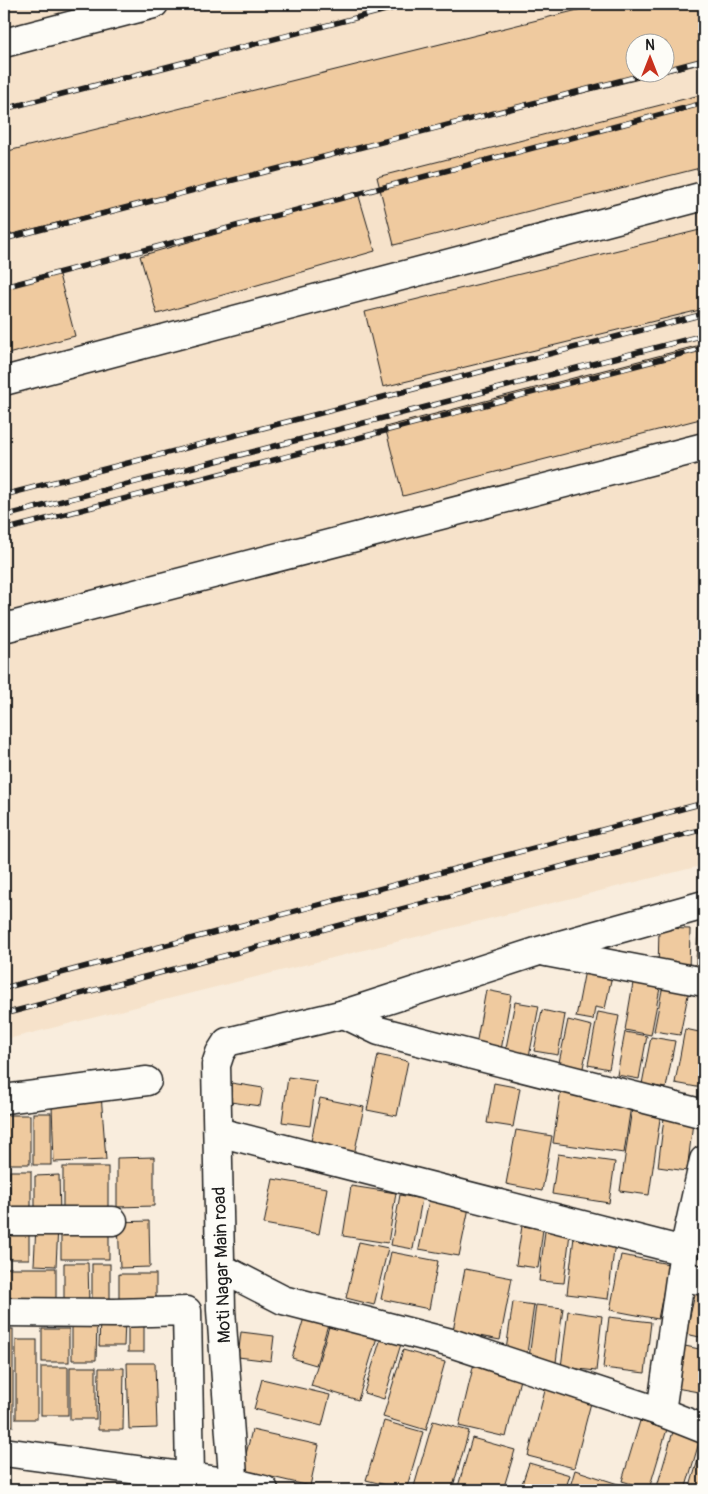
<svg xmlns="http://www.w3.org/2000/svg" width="708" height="1494" font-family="Pangolin,sans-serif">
<rect width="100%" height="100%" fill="#f9eddd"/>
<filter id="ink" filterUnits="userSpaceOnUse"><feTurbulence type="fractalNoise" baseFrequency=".02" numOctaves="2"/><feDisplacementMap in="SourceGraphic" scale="10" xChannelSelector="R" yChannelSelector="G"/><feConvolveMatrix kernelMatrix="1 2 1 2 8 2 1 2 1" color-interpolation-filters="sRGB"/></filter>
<g filter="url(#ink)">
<path fill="#f6e2ca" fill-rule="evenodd" d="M4,4h700v861l-700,175zM636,42h30v30h-30z"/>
<g fill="#efca9f" stroke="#1c1c1c" fill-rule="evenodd">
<path d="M602,4h102v59l-700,173v-84zM636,42h30v30h-30z"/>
<polygon points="704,94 704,167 394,245 377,177"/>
<polygon points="358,193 375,251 157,314 140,256"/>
<polygon points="704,229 704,309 383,387 365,312"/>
<polygon points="58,271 75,336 4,355 4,285"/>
<polygon points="704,344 704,418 403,496 385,427"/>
<polygon points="699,913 704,913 704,978 695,977"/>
<polygon points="659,928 690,929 689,972 658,971"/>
<polygon points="585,970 612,975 605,1009 595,1007 593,1020 576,1017"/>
<polygon points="633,983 660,988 651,1035 625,1030"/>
<polygon points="663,985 689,990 680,1035 654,1031"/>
<polygon points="486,990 511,995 501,1050 476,1045"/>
<polygon points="515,1002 539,1006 528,1062 504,1058"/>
<polygon points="542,1010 565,1015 558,1055 534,1051"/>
<polygon points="598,1012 619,1016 609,1069 588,1065"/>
<polygon points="568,1020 592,1026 582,1072 558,1067"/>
<polygon points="685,1029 704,1033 704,1076 702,1088 675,1083"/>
<polygon points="625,1032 647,1036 639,1079 617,1075"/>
<polygon points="651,1037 675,1041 666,1088 642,1084"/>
<polygon points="378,1055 408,1061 397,1116 367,1110"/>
<polygon points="288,1077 316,1081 310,1126 282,1122"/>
<polygon points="225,1082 263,1088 260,1106 223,1101"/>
<polygon points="494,1083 520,1088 513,1127 487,1123"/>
<polygon points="561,1089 632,1099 624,1153 553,1143"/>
<polygon points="101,1094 106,1160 54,1162 52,1106"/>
<polygon points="320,1098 364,1107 354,1155 310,1146"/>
<polygon points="632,1108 661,1112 649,1195 620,1191"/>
<polygon points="665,1110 694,1114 687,1171 658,1167"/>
<rect x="33" y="1113" width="18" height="52"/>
<rect x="6" y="1115" width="24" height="49"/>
<polygon points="516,1130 552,1136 542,1191 506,1184"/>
<polygon points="558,1154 615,1162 609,1203 552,1194"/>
<polygon points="154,1157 154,1206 117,1207 117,1158"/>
<rect x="63" y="1167" width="45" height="48"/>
<rect x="10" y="1171" width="21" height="44"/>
<polygon points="59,1175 60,1217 35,1218 35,1176"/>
<polygon points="273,1179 327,1188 319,1234 264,1224"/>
<polygon points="351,1186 396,1193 388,1243 343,1236"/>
<polygon points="400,1195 422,1199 413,1249 391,1245"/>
<polygon points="430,1195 470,1203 459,1256 419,1249"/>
<polygon points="149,1221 150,1267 120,1268 118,1222"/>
<rect x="8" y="1222" width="21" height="37"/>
<rect x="61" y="1224" width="48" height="35"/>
<polygon points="36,1225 58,1226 56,1266 34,1265"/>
<polygon points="522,1226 543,1229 538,1268 516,1265"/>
<polygon points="545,1231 570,1233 564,1283 539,1281"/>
<polygon points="574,1237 615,1242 608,1299 567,1294"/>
<polygon points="359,1242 388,1248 374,1305 346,1298"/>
<polygon points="391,1252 438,1261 429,1309 381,1299"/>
<polygon points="621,1255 669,1264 658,1319 610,1310"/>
<polygon points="64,1263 88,1263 89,1305 64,1305"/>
<rect x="92" y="1264" width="18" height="37"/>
<rect x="4" y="1268" width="52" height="42"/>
<polygon points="465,1269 512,1278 500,1340 453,1331"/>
<rect x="119" y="1274" width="37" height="34"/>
<polygon points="695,1294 704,1296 704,1338 686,1334"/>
<polygon points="513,1302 534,1305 526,1360 505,1357"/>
<polygon points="536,1305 563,1308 556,1362 529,1358"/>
<polygon points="306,1311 330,1318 316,1365 292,1358"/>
<polygon points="568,1311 602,1316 596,1371 561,1367"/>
<polygon points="609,1317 651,1322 645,1373 603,1368"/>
<polygon points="100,1319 125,1320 124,1346 99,1346"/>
<rect x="128" y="1319" width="16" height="33"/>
<polygon points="331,1320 378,1334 358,1400 311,1386"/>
<polygon points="72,1321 97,1321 96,1360 72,1360"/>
<rect x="4" y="1329" width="9" height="97"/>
<rect x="42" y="1329" width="27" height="33"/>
<polygon points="241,1332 274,1336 271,1361 238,1357"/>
<polygon points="381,1338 401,1344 384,1399 364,1393"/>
<rect x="16" y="1340" width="21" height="79"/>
<polygon points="685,1346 704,1350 704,1393 676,1388"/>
<polygon points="403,1350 445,1362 426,1430 383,1417"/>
<polygon points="475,1359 522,1371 506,1437 459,1426"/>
<polygon points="127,1363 155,1363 157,1428 129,1429"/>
<rect x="41" y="1367" width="27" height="48"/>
<rect x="70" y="1367" width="26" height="52"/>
<polygon points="99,1368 124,1368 123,1430 98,1430"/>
<polygon points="262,1379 330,1395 322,1426 254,1409"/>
<polygon points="547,1383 593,1395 574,1468 528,1456"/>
<polygon points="384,1421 423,1432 406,1490 366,1480"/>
<polygon points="433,1421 469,1431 452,1490 413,1490"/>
<polygon points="640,1421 667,1429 649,1489 622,1481"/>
<polygon points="674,1428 701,1436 685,1490 656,1490"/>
<polygon points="252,1430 319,1445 310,1486 242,1470"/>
<polygon points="472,1438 515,1450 503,1490 457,1490"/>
<polygon points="703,1443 704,1444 704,1490 689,1490"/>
<polygon points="529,1463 570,1475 565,1490 520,1490"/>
<polygon points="575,1470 621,1485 619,1490 569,1490"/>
</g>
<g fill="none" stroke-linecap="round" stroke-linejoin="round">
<defs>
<g id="minor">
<polyline points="4,43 154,4"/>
<polyline points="4,381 704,196"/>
<polyline points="4,628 704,447"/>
<polyline points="546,952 704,982"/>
<polyline points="344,1014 379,1031 704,1114"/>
<polyline points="4,1099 147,1081"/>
<polyline points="218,1132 684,1251"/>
<polyline points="4,1221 113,1221"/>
<polyline points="221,1268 283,1300 451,1343 661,1412 704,1429"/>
<polyline points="681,1276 704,1281"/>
<polyline points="4,1312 114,1313 187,1311 190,1477"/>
<polyline points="661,1412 684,1251 704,1160"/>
<polyline points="4,1452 234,1483 264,1490"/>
<polyline points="234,1490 221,1310 216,1065 220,1053 227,1042 344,1014 539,951 704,905"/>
</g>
</defs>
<use href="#minor" stroke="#1c1c1c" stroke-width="31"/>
<use href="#minor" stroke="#fdfcf7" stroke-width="28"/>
<defs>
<g id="rail">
<polyline points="666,70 704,60"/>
<polyline points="4,109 409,4"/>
<polyline points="4,239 654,72"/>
<polyline points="4,287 704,103"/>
<polyline points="4,495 704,314"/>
<polyline points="4,516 704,335"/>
<polyline points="4,530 704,348"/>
<polyline points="4,988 704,803"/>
<polyline points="4,1014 704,829"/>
</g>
</defs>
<use href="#rail" stroke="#1c1c1c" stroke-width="5.5"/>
<use href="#rail" stroke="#fdfcf7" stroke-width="4" stroke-dasharray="11" stroke-linecap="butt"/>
</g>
</g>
<g text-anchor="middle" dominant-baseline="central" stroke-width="4" stroke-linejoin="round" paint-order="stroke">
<g font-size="18" fill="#1c1c1c" stroke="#fdfcf7">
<text transform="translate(222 1265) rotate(-92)">Moti Nagar Main road</text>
</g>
</g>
<rect width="708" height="1494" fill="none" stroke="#fdfcf7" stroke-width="20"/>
<rect x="10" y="10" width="688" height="1474" fill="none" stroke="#1c1c1c" stroke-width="2" filter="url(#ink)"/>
<g transform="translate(650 58)"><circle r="24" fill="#fdfcf7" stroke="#a3a29f"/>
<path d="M0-4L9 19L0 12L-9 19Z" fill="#c8321e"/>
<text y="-8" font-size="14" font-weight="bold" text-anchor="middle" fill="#1c1c1c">N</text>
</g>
</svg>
